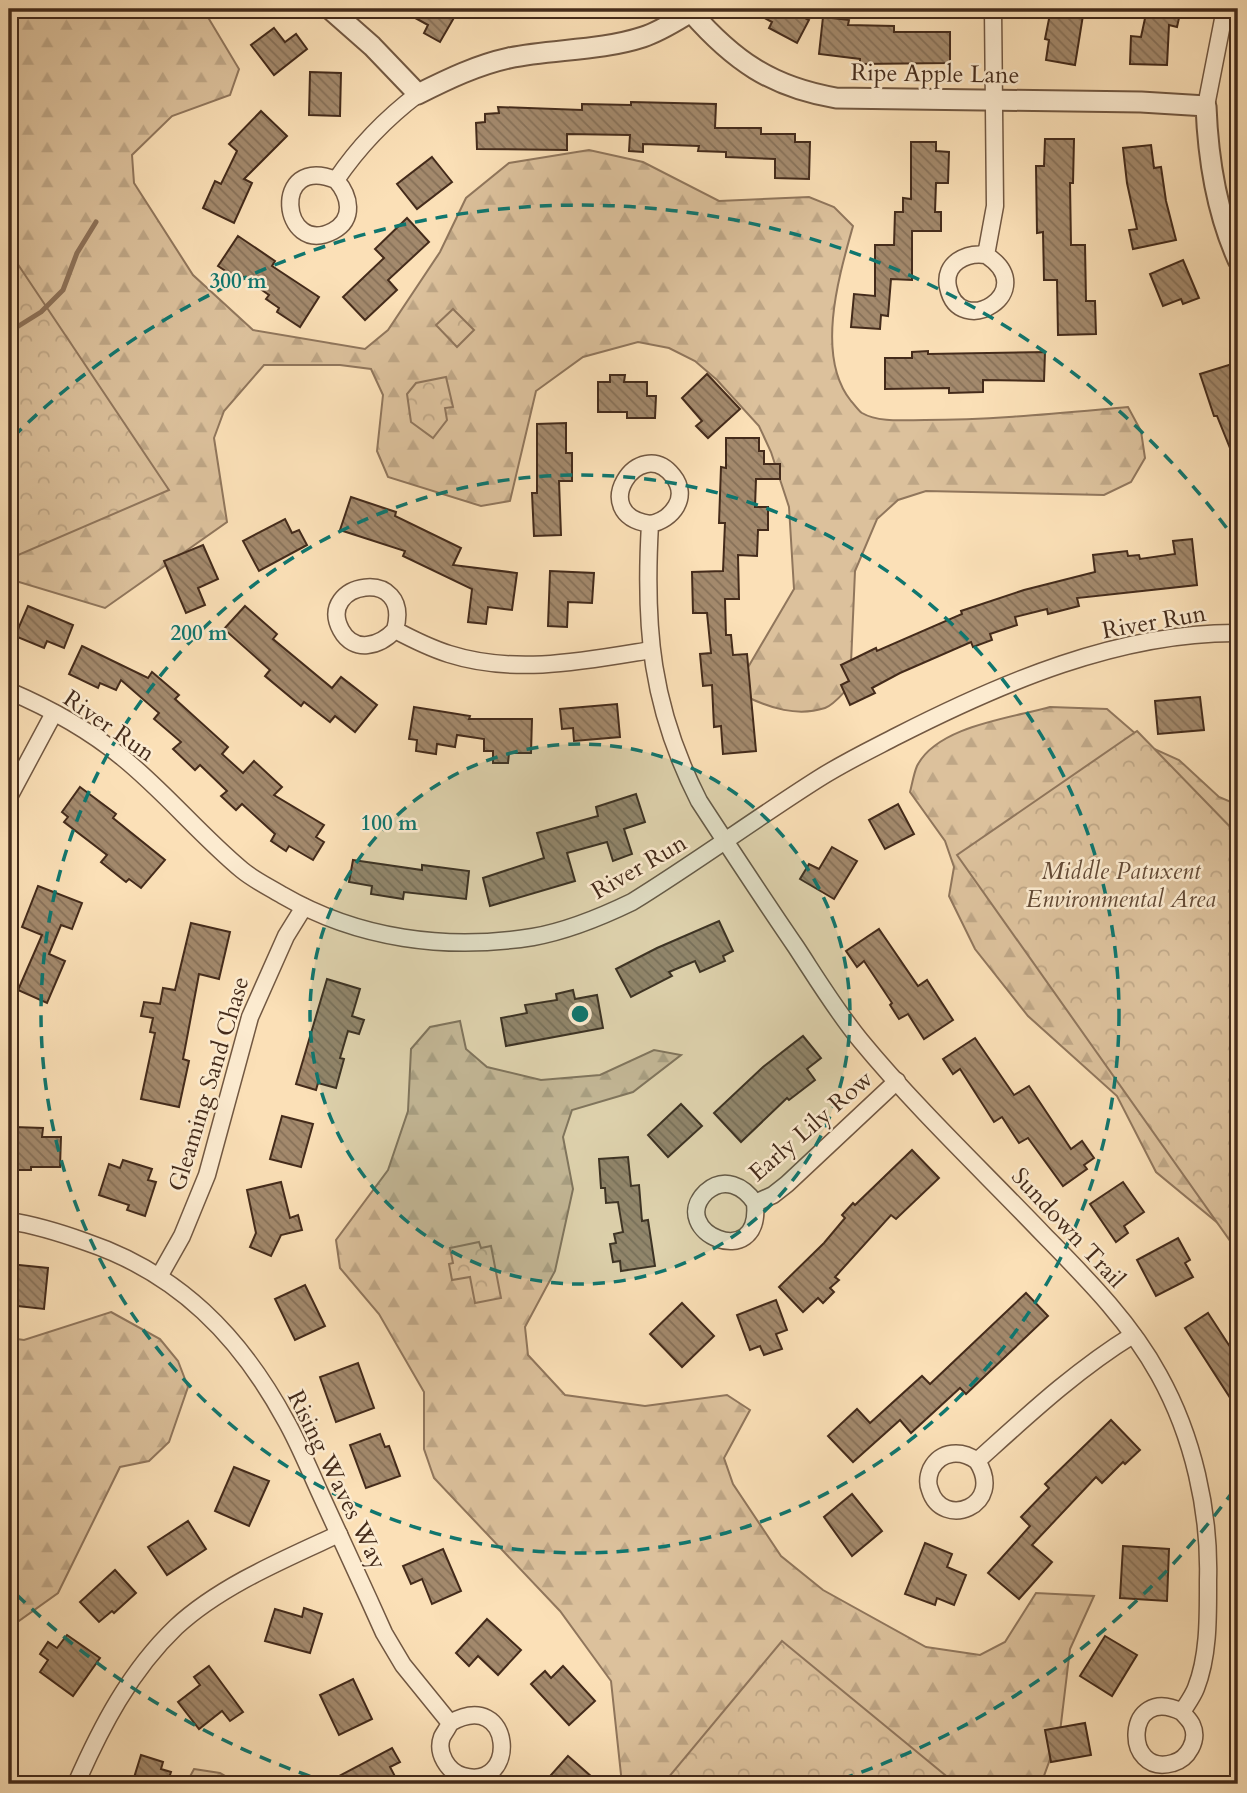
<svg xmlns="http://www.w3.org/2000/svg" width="1247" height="1793" font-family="Cardo,serif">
<defs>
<pattern id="forest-firs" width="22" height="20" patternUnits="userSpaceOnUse" patternTransform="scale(1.75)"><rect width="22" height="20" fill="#dcc19c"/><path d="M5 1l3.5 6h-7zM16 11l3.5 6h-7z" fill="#bea686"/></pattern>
<pattern id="park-crowns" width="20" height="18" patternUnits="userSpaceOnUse" patternTransform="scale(1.75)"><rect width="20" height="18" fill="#dcc19c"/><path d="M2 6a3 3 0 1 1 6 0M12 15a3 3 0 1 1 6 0" fill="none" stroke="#bea686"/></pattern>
<pattern id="building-back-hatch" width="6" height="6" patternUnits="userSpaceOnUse" patternTransform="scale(1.75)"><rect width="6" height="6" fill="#a3896c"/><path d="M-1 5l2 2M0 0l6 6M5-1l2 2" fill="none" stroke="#867058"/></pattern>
</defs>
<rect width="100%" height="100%" fill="#fbe0b7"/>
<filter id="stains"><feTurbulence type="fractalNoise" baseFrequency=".00286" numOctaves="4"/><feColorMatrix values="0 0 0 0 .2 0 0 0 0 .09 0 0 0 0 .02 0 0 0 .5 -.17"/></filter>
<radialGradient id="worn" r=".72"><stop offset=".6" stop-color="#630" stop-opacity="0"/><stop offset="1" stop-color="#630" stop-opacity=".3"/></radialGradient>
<g fill="url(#forest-firs)" stroke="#90765c" stroke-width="2">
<path d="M23,9h180l36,60 -9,26 -58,21 -40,39 2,28 59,92 60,55 112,19 23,-19 52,-78 26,-54 43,-35 80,-13 54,12 76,39 90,-4 25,10 19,19c-14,50 -38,130 -2,175 3,3 7,9 11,12 17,10 43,7 63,7 68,0 135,-7 203,-13l13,24 4,27 -14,24 -27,13 -178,-4 -28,9 -21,19 -22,52 -5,115c-7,7 -16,19 -25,22 -28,9 -55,0 -80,-12l2,-27 47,-80 -5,-82 -18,-55 -12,-26 -42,-46 -22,-19 -26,-13 -31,-6 -55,15 -47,34 -26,110 -29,5 -93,-29 -11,-26 6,-56 -12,-26 -31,-4h-76l-40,46 -10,27 13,84 -122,86 -96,-29v-548z"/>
<path d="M1050,707l57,2 45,39 27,12 40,37 19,8v446l-13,-22 -69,-57 -39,-76 -89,-80 -53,-67 -26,-53 5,-29 -9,-26 -35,-49c2,-8 4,-19 7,-26 20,-40 94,-48 133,-59z"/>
<polygon points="460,1021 466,1049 487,1067 541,1080 600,1075 654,1050 681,1055 633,1092 572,1110 563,1137 573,1189 555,1271 525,1327 528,1355 565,1395 645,1406 727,1395 750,1410 724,1458 733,1484 781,1556 823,1590 926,1647 980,1655 1005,1642 1036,1593 1094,1596 1070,1649 1060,1732 1041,1784 622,1784 611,1681 560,1611 434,1478 424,1449 424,1392 379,1314 340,1268 336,1240 388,1170 408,1111 411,1049 430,1027"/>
<polygon points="111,1312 160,1339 178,1361 188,1387 169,1442 149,1461 120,1467 58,1593 9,1628 9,1338 24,1340"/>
<polygon points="194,1769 220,1773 239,1784 186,1784"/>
</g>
<g fill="url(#park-crowns)" stroke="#90765c" stroke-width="2">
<polygon points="17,263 169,490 9,559 9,267"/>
<polygon points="453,309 474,330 457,347 436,325"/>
<polygon points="446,377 453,407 445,408 447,420 433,438 411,422 407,394 416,383"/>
<polygon points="1137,731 1238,835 1238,1252 957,855"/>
<polygon points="479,1242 481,1248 491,1246 501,1298 475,1303 470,1277 452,1280 449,1264 453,1263 450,1248"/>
<polygon points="782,1641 956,1784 663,1784"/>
</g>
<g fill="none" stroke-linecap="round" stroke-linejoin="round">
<polyline stroke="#8d7259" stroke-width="5" points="9,332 41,312 63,290 77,253 96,222"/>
</g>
<g fill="url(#building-back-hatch)" stroke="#442b1b" stroke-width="2">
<polygon points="399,9 459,9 440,42 424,33 428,25"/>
<polygon points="748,9 788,9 809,20 797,43 769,28 772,22"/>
<polygon points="1051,9 1084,9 1075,65 1046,60 1049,40 1045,39"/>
<polygon points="1147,9 1181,9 1177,27 1169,25 1167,65 1130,64 1131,36 1141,37"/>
<polygon points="823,17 849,20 848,25 894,26 894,32 950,32 950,63 860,64 860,59 819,54"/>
<polygon points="274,28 285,42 296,34 307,49 274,75 251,45"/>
<polygon points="310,72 341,73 340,116 309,115"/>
<polygon points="631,102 716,104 715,128 761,128 761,134 795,134 795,142 810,142 809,179 775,178 775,159 726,157 726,152 698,151 699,146 643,144 643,152 629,151 630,135 567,134 567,150 477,149 476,123 485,122 485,114 499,113 498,107 582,110 582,104 631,105"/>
<polygon points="261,111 287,136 244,179 252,183 234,223 203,208 215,181 221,184 237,151 229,144"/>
<polygon points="1045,139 1074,139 1073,183 1070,183 1071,245 1085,245 1086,301 1095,301 1096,334 1058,335 1057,280 1044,280 1043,232 1037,233 1036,166 1044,166"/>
<polygon points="911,142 936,142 936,151 949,152 948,183 936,183 935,212 941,212 941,231 912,231 912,280 891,279 888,316 881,315 880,329 851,327 854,294 875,296 875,245 894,245 895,212 903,212 903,198 911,199"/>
<polygon points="1151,145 1154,168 1161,167 1166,201 1176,240 1133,249 1129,230 1137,229 1127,183 1123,148"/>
<polygon points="432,157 452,182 417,209 397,184"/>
<polygon points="407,218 429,242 388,280 397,290 365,320 343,297 384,258 375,249"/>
<polygon points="238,236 275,261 272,266 319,297 300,327 277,312 279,308 266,299 269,295 243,277 241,281 218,266"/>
<polygon points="1183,260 1199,298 1183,304 1181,299 1163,306 1150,274"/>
<polygon points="928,351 928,354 1045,352 1044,381 983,380 983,392 949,393 949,388 885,389 885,358 912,358 912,352"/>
<polygon points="1232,364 1238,395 1238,468 1217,416 1214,416 1200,374"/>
<polygon points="707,374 740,409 708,438 696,426 702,421 682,398"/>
<polygon points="610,375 625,375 624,382 647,382 647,396 656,396 655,418 627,418 627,412 598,412 598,382 610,382"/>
<polygon points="566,423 566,453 572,453 572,481 559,481 561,535 534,536 532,493 537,493 537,424"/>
<polygon points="726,438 759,438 759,451 764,451 764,464 780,464 780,479 756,479 755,507 768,507 768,530 758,530 757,556 738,555 739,599 725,599 726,635 731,635 733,655 747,654 756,751 723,754 721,726 714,727 712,685 703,686 700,654 711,653 707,613 693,613 692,572 723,571 725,523 719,523 721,467 726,468"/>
<polygon points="351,497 396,512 395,516 461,548 453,565 517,573 512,610 488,607 486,624 468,622 472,589 403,556 405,551 340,530"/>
<polygon points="285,519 292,533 299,530 307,545 259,571 243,541"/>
<polygon points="1192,539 1197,585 1077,598 1079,606 1048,614 1047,609 1015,617 1017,625 990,634 992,640 973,647 971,642 900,673 872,688 875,693 850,705 841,685 849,681 841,665 876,648 877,651 962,614 961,611 1024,590 1095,572 1093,555 1127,551 1128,556 1139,555 1140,559 1175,554 1173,541"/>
<polygon points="203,545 218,579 198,588 205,605 186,613 164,561"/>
<polygon points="550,571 594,573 592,603 568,602 567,627 548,626"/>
<polygon points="28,606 73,625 64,648 47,641 44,648 15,636"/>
<polygon points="245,606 277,634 273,639 332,688 341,677 377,705 355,732 335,716 330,722 304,702 301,706 265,676 270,670 224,629"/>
<polygon points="82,646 148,678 152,672 179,695 175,699 228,747 222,754 243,773 254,761 282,787 274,795 324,825 316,837 324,842 313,860 289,846 286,851 271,841 275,834 242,804 236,810 221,796 227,791 200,765 195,770 173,749 181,742 154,719 159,713 121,680 116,690 100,683 98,688 69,674"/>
<polygon points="1200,697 1204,730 1158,734 1155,701"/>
<polygon points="617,704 620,737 574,741 573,728 562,729 560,709"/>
<polygon points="414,707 470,716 469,719 532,719 531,753 509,753 508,763 493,763 493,751 484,751 484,739 457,735 455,747 437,744 436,754 416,751 417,740 409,739"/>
<polygon points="80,787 116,814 113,818 165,860 141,888 129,879 126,882 101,862 107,855 64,822 68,817 62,812"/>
<polygon points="636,794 645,822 624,829 632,854 613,861 607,842 567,853 575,881 490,906 483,878 544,858 537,833 598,816 596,807"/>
<polygon points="898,804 914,834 885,849 869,820"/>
<polygon points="832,847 857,861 834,899 800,879 809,864 819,869"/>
<polygon points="353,860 422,870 422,865 469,871 466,899 404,892 403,899 371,894 372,886 349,882"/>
<polygon points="38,886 82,903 72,929 61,925 49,954 65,961 47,1003 18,990 42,935 22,927"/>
<polygon points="719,921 733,951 723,956 725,961 700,972 695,961 669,972 672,976 631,997 616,969 657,948"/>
<polygon points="191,923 230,932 219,979 199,974 183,1059 189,1061 179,1107 141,1099 155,1033 150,1032 153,1018 141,1016 144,1002 160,1004 163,988 175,990"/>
<polygon points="879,929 918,986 927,980 953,1020 924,1039 908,1014 899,1019 890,1005 892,1003 864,961 857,967 846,951"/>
<polygon points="327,979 360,989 352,1016 364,1020 359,1034 348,1031 340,1058 344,1059 336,1088 318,1083 316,1090 296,1084"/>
<polygon points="573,990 575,999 597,995 603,1028 506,1046 501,1018 527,1013 525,1005 557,1000 556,994"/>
<polygon points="803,1036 821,1058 807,1069 815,1080 789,1100 787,1098 741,1142 714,1113 763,1067"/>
<polygon points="975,1038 1014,1095 1029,1086 1071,1149 1082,1141 1094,1158 1084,1165 1087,1169 1063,1186 1028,1138 1019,1143 1002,1117 994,1122 960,1069 953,1074 943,1059"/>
<polygon points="681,1104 702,1126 668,1157 648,1135"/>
<polygon points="282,1116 313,1124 301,1167 270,1159"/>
<polygon points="14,1127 43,1128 42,1137 61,1137 60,1167 31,1167 31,1170 14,1170"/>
<polygon points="912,1150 939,1178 896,1219 891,1215 835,1277 839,1280 830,1288 834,1292 823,1303 818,1298 803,1312 779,1287 824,1243 845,1218 842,1215 853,1203 855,1205"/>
<polygon points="628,1157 631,1186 639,1185 642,1221 648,1220 655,1266 621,1271 620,1261 613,1262 610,1244 616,1243 614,1234 623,1232 618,1202 606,1203 605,1188 601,1188 599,1159"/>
<polygon points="123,1160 152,1169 148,1180 156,1182 145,1216 127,1210 129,1205 99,1195 109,1164 120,1168"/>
<polygon points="281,1182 290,1218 298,1215 302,1230 281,1235 271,1256 250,1247 256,1233 247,1190"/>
<polygon points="1123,1182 1144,1212 1124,1226 1128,1233 1116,1242 1090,1204"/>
<polygon points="1178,1238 1190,1260 1185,1263 1193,1277 1156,1296 1137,1260"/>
<polygon points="9,1264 48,1268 44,1309 9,1305"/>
<polygon points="305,1285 325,1326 295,1340 275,1299"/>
<polygon points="1026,1293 1048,1316 966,1394 960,1388 911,1433 900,1420 853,1462 828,1436 857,1409 870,1423 922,1376 930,1384"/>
<polygon points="776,1300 787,1330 776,1334 782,1349 764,1355 760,1346 750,1350 737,1315"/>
<polygon points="682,1303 714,1336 682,1367 650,1334"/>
<polygon points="1208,1313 1238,1359 1238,1410 1185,1328"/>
<polygon points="358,1363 374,1408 336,1422 320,1377"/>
<polygon points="1111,1420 1140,1450 1125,1464 1123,1462 1102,1483 1096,1477 1032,1545 1052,1562 1019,1599 988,1573 1030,1526 1021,1517 1049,1488 1045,1484"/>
<polygon points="380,1434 385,1447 389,1446 400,1476 366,1488 350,1445"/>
<polygon points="234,1467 269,1481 249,1526 215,1511"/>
<polygon points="852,1494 882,1531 852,1556 824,1517"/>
<polygon points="188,1521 206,1549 167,1575 148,1547"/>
<polygon points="925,1543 952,1554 947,1567 966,1575 954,1605 937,1598 935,1605 905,1594"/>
<polygon points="1123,1546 1169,1549 1167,1601 1120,1598"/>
<polygon points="443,1549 461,1591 432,1604 422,1579 411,1584 403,1566"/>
<polygon points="115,1570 136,1593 114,1613 112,1611 99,1622 80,1602"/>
<polygon points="304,1608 322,1614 310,1653 265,1641 275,1609 302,1617"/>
<polygon points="487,1619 521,1650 498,1675 478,1656 469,1666 456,1653"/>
<polygon points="67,1635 100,1658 73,1696 40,1672 48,1660 40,1654 48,1642 57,1648"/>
<polygon points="1105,1636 1137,1655 1112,1696 1080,1676"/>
<polygon points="209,1666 243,1712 230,1721 222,1711 199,1729 178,1702 200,1685 194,1677"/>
<polygon points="563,1666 595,1701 569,1725 531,1684 545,1671 551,1678"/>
<polygon points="353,1679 372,1719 339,1735 320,1695"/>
<polygon points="1085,1723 1091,1755 1051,1762 1045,1730"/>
<polygon points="392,1748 400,1762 390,1767 399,1784 324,1784"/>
<polygon points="141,1755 163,1762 161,1769 171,1772 167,1784 132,1784"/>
<polygon points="568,1756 600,1784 543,1784"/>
</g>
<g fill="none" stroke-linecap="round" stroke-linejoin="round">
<defs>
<g id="minor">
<polyline points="1206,106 1225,9"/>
<path d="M336,180c14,16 19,39 -3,51 -52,27 -63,-78 3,-51 23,-34 49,-61 82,-86"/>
<path d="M986,255c56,36 -27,86 -38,32 -5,-24 19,-35 38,-32l9,-49 -2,-197"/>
<path d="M650,524c22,-4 40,-27 23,-48 -34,-43 -87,39 -23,48 -6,104 1,183 49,277 32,49 64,98 97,146 21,32 41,65 65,94 57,69 123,131 184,195 42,43 85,86 114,139 34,61 51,136 49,205 0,35 1,75 -12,108 -3,8 -9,16 -14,24 -58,-29 -60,66 -9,51 15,-4 26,-23 19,-38 -2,-5 -7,-9 -10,-13"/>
<path d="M395,630c-15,16 -41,24 -54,0 -26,-48 72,-65 54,0 17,9 35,18 54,24 66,21 135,7 202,-4"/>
<path d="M9,691c40,17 80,39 114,67 42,34 77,77 119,112 12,10 27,17 40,25 76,44 164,56 251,42 34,-6 68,-20 99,-35 63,-39 123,-83 186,-123 25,-16 52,-29 79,-43 104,-53 222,-104 341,-103"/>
<polyline points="9,797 54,713"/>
<path d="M755,1203c-11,-17 -31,-27 -49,-11 -40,39 56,82 49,11l18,-8 14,-11 110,-103"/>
<path d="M9,1221c26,4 52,12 77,21 92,31 154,94 200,179 13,23 23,48 34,72 21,46 43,93 64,140l19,32 47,58c-2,5 -6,10 -8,14 -6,16 6,35 21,39 56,16 51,-89 -13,-53"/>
<polyline points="160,1275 182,1236 207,1175 250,1017 286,936 304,907"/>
<path d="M977,1461c-15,-11 -36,-11 -46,8 -3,7 -4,14 -1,21 12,40 76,16 47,-29 50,-45 99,-91 156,-126"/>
<path d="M76,1784c25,-57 54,-113 100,-157 44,-41 109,-68 163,-93"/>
</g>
<path id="tertiary" d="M330,9l42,37 46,48c30,-15 59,-29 91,-36 44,-9 91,-7 134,-21 18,-6 33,-16 48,-25 42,48 80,75 145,86l305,4 65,4c2,53 10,105 32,154"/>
</defs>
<use href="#minor" stroke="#725842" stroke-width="19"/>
<use href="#tertiary" stroke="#725842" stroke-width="23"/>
<use href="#minor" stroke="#fcebd0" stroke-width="16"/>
<use href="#tertiary" stroke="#fcebd0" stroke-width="19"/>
</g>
<circle cx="580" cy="1014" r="270" fill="#0f766e" fill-opacity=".12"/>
<g fill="none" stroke="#0f766e" stroke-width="3.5" stroke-dasharray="12 9">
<circle cx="580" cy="1014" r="270"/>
<circle cx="580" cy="1014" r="539"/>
<path d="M1234 1490A809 809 0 0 1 830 1783M330 1783A809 809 0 0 1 13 1591M13 437A809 809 0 0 1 1234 538"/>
</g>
<g text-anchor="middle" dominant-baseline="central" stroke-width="5" stroke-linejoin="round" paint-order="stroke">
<g font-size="24" fill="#442b1b" stroke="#fcebd0">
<text transform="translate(935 74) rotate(1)">Ripe Apple Lane</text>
<text transform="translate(1154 622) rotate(-10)">River Run</text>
<text transform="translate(109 726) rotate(35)">River Run</text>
<text transform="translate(639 867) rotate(-30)">River Run</text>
<text transform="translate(209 1084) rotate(-73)">Gleaming Sand Chase</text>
<text transform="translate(811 1126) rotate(-41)">Early Lily Row</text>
<text transform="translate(1068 1228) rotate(47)">Sundown Trail</text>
<text transform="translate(337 1480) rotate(64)">Rising Waves Way</text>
</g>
<g font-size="24" font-style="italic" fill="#624935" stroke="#fcebd0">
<text x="1121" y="871">Middle Patuxent<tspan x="1121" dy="28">Environmental Area</tspan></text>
</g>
</g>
<circle cx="580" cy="1014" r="10" fill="#0f766e" stroke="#fcebd0" stroke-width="3.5"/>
<g font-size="21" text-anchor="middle" font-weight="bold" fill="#0f766e" stroke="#fcebd0" stroke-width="5" stroke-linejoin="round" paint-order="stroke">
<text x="238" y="288">300 m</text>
<text x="199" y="640">200 m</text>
<text x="389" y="830">100 m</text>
</g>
<rect width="1247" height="1793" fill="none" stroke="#fbe0b7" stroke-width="35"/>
<rect x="10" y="10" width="1226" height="1772" fill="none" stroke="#442b1b" stroke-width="3.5"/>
<rect x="18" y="18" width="1212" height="1758" fill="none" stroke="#442b1b" stroke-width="2"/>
<rect width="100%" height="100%" filter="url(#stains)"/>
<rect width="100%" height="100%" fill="url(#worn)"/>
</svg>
